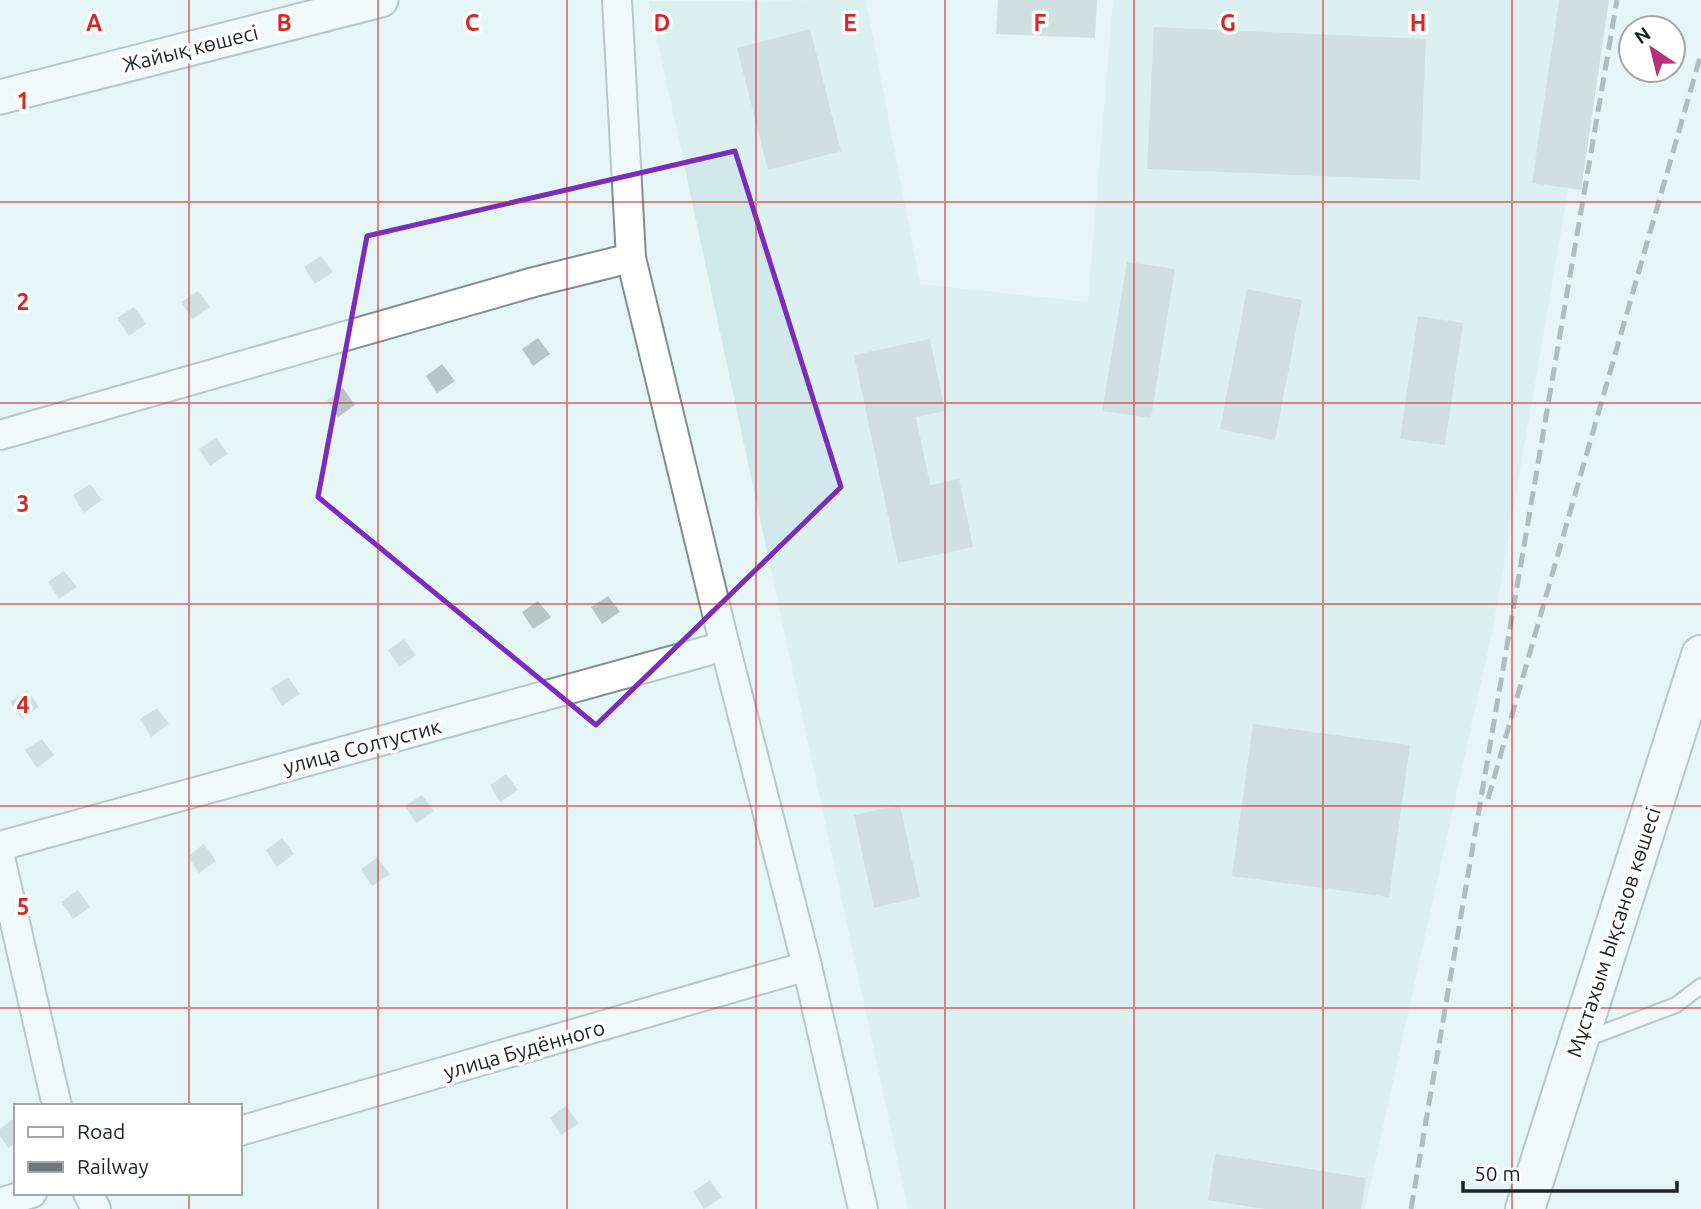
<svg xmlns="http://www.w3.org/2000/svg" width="1701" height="1209" font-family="Ubuntu,sans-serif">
<rect width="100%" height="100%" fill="#e6f6f7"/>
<polygon fill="#d1e9eb" points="866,0 920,284 1088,302 1113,0 1601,0 1493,628 1365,1209 908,1209 649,1"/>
<g fill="#b6c5c6">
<polygon points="998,0 1097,0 1095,38 996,34"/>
<polygon points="1559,0 1609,0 1581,190 1532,183"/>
<polygon points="1154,27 1426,39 1420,180 1147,169"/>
<polygon points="810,29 841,151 768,170 737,48"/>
<polygon points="321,256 333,272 315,284 304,267"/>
<polygon points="1127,262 1175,269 1151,418 1102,411"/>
<polygon points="1247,289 1302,300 1275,440 1220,429"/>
<polygon points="198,291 210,307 192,319 181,302"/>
<polygon points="134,307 146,324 129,336 117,318"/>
<polygon points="1418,316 1463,323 1445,445 1400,439"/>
<polygon points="538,338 550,354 533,366 522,349"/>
<polygon points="930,339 945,411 916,417 930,485 959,479 973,547 898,563 854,355"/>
<polygon points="442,364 455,381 437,393 426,376"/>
<polygon points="343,388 355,405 338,417 327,400"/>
<polygon points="216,438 228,454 210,466 199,449"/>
<polygon points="90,484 102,500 84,513 73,495"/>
<polygon points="64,571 77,587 59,599 48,582"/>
<polygon points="608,596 620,612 602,624 591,607"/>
<polygon points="538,601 551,617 533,629 522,612"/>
<polygon points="404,639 416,655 399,667 388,650"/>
<polygon points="288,677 300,694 282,706 271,688"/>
<polygon points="27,690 39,707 22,719 10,702"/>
<polygon points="157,708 169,724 151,737 140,719"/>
<polygon points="1253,724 1410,745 1389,897 1232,876"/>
<polygon points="42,739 54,755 37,768 25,750"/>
<polygon points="506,774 518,790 500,802 490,785"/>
<polygon points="422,795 434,811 416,823 405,806"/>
<polygon points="900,805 920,897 874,908 854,815"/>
<polygon points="282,838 294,854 277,867 266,850"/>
<polygon points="204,844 216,861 199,873 188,856"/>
<polygon points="377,858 390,874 372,886 361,869"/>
<polygon points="78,890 90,907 73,919 61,902"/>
<polygon points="566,1106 579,1123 561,1135 550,1118"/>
<polygon points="13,1119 16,1143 8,1148 0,1136 0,1129"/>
<polygon points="1215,1154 1366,1178 1361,1209 1265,1209 1208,1200"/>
<polygon points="710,1180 722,1197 704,1209 693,1192"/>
</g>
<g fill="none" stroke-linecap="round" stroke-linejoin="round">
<defs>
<polyline id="service" points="1586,1039 1676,1005 1701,986"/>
<g id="minor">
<polyline points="617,0 631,258 725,646 807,966 863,1209"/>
<polyline points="0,435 534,282 631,258"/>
<polyline points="0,846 725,646"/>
<polyline points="0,857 57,1106"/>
<polyline points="240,1131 807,966"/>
<polyline points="88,1193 96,1209"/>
<polyline points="0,1203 32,1193"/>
</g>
<polyline id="tertiary" points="0,97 381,0"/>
<polyline id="secondary" points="1525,1209 1701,655"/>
</defs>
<use href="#service" stroke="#808e8f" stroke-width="18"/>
<use href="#minor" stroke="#808e8f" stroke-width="32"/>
<use href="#tertiary" stroke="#808e8f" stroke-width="37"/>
<use href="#secondary" stroke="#808e8f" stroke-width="42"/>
<use href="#service" stroke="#fff" stroke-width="14"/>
<use href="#minor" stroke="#fff" stroke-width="28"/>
<use href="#tertiary" stroke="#fff" stroke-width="33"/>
<use href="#secondary" stroke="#fff" stroke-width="38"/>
<g stroke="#6e7879" stroke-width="5" stroke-dasharray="14 7" stroke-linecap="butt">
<polyline points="1488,799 1701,54"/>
<polyline points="1411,1209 1617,0"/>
</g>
</g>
<path d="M0 0H1701V1209H0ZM735,151l106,336 -245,238 -278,-228 49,-261z" fill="#e6f6f7" fill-opacity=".55" fill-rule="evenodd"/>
<path fill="none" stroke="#7b2cbf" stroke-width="5" stroke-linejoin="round" d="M735,151l106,336 -245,238 -278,-228 49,-261z"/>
<path fill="none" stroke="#d62828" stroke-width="2" stroke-opacity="0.55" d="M189,0v1106M378,0v1209M567,0v1209M756,0v1209M945,0v1209M1134,0v1209M1323,0v1209M1512,0v1209M0,202h1701M0,403h1701M0,604h1701M0,806h1701M0,1008h1701M189,1193v16"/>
<g text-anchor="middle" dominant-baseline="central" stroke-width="7" stroke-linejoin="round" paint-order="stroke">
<g font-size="21" fill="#1d2323" stroke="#fff">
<text transform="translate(190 48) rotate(-14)">Жайық көшесі</text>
<text transform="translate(362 746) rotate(-15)">улица Солтустик</text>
<text transform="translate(1613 932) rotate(-72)">Мұстахым Ықсанов көшесі</text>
<text transform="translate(524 1049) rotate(-16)">улица Будённого</text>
</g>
</g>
<g font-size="23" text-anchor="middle" font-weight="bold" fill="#d62828" stroke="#fff" stroke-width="7" stroke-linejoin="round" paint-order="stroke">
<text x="94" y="31">A</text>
<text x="284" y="31">B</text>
<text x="472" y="31">C</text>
<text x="662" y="31">D</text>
<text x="850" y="31">E</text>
<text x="1040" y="31">F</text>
<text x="1228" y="31">G</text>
<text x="1418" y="31">H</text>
<text x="23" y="109">1</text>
<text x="23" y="310">2</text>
<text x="23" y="512">3</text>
<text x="23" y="713">4</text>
<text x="23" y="915">5</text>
</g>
<rect x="14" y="1104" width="228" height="91" fill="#ffffff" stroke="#a5a7a7" stroke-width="2"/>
<rect x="28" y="1127" width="35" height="10" fill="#ffffff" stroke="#a5a7a7" stroke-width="2"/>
<text x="77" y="1139" font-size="21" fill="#1d2323">Road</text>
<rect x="28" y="1162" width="35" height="10" fill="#6e7879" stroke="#a5a7a7" stroke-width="2"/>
<text x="77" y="1174" font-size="21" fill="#1d2323">Railway</text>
<g transform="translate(1652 49) rotate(325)"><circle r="33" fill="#ffffff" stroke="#a5a7a7" stroke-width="2"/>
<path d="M0-5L12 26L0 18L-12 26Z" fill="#b73278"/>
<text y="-10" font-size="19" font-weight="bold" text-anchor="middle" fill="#1d2323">N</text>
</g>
<path d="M1463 1181v10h214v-10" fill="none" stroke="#1d2323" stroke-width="3.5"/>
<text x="1474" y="1181" font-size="21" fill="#1d2323" stroke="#ffffff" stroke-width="5" paint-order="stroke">50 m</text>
</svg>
